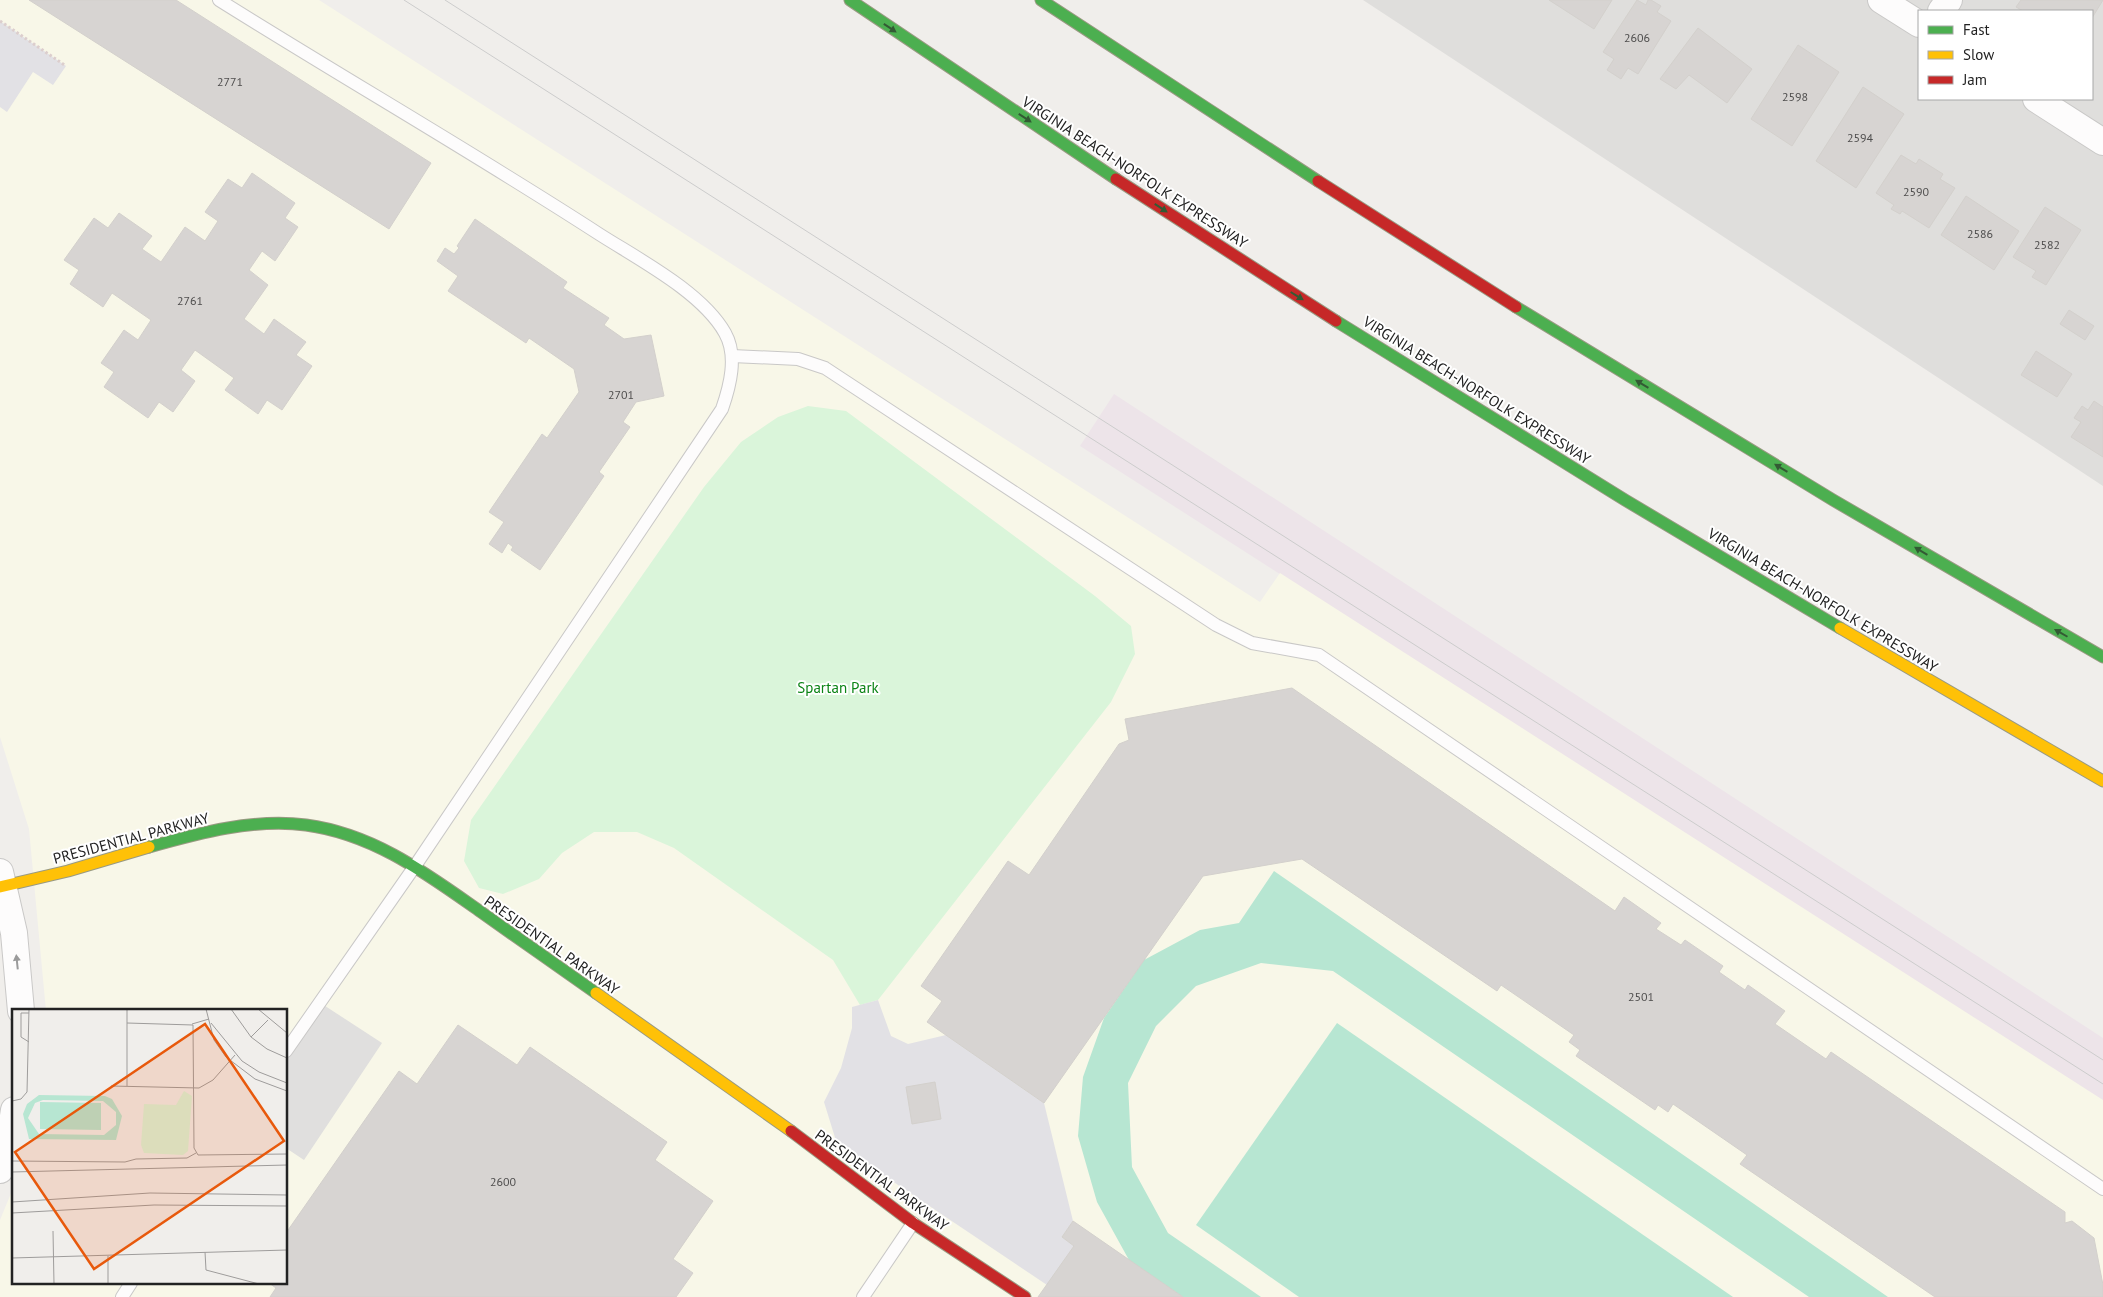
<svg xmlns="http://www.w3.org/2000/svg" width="2103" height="1297" font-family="'PT Sans',sans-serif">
<rect width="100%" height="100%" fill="#f0eeeb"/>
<path fill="#dfdedc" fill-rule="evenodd" d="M1363,0h740v486zM1919,11h173v88h-173z"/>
<polygon fill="#ede4e9" points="1114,394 2103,1038 2103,1101 1080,446"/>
<polygon fill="#f8f7e8" points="0,0 319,0 1260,602 1280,573 2103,1100 2103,1297 0,1297 0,1220 14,1186 14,1283 286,1283 286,1011 46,1011 29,829 0,737"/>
<polygon fill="#daf5da" points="808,406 846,411 1095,596 1131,626 1135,654 1111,702 878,1000 860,1005 833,960 674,848 637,832 594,832 562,853 539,879 503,894 479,888 464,861 471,820 704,487 741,442 778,417"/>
<g fill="#b7e6d2">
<polygon points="1274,871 1888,1297 1809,1297 1333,971 1261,963 1196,986 1156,1026 1128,1083 1132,1167 1168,1233 1261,1297 1183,1297 1129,1260 1097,1202 1078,1136 1083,1077 1104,1018 1144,960 1200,930 1239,923"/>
<polygon points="1337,1023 1733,1297 1299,1297 1196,1225"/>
</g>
<polygon fill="#e0dfde" points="319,1002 382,1043 304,1160 286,1148 286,1051"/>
<g fill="#e2e1e5">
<polygon points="0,21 66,66 53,85 33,72 7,112 0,107"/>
<polygon points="878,1000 891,1036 908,1044 946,1035 1044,1103 1073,1221 1062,1237 1074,1246 1047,1285 837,1144 824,1102 841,1068 852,1028 852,1007"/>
</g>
<g fill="#d7d4d2" stroke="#d3d0cc">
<polygon points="29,0 176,0 431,163 389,229"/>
<polygon points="1549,0 1612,0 1594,29"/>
<polygon points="1637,0 1646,5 1648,0 1651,0 1661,6 1657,12 1671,21 1638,74 1628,68 1621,79 1607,70 1614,59 1603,52"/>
<polygon points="2021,0 2103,0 2092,18 2092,11 2023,11 2016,7"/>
<polygon points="1698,28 1752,69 1727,103 1689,75 1676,89 1660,79"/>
<polygon points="1798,45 1839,72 1792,146 1751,119"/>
<polygon points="1863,87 1904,114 1856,188 1816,161"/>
<polygon points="1901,155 1916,164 1919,159 1943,174 1940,179 1955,188 1929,228 1902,211 1900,214 1891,209 1894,205 1876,193"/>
<polygon points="252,173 295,203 285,218 298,227 275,261 262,251 249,270 268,285 244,319 264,334 274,319 306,342 296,355 312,366 282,410 267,400 258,414 225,390 234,378 195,350 181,370 195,381 173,412 159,402 148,418 104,387 114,372 101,363 124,330 138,340 151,320 112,293 103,307 70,284 79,270 64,260 94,218 108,228 119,213 152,236 142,249 161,262 185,227 205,241 218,221 205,212 228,179 242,188"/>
<polygon points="1966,196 2019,231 1994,270 1941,235"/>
<polygon points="2045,207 2081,230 2046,285 2032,277 2036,271 2013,257"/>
<polygon points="475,219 567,282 563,288 609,318 604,325 624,339 651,335 664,396 636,402 623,422 630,427 599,472 604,476 540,570 511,550 513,547 508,543 502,553 489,544 504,522 489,512 542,434 547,438 579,392 574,369 529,338 526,343 448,291 458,276 437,261 445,248 454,254 459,248 457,246"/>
<polygon points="2069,310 2094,326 2085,340 2060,324"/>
<polygon points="2036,351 2072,374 2057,397 2021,375"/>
<polygon points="2094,401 2103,407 2103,457 2071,437 2081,422 2074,418 2082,406 2088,410"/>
<polygon points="1292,688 1615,911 1624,897 1661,923 1656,929 1681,945 1685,940 1723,966 1719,972 1745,990 1748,985 1785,1011 1775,1024 1826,1059 1831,1052 2065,1212 2065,1223 2072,1221 2094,1238 2103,1285 2103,1297 1935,1297 1740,1164 1747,1155 1673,1104 1668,1112 1658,1105 1655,1110 1576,1056 1580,1050 1569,1042 1574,1035 1501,985 1497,991 1302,859 1203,876 1044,1103 927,1022 942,1001 921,986 1008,861 1029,875 1119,744 1129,740 1125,719"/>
<polygon points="458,1025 517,1065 530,1047 667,1142 655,1160 713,1201 673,1259 693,1273 676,1297 270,1297 276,1288 269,1283 286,1283 286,1233 399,1071 417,1084"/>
<polygon points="935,1082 941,1119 912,1124 906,1087"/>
<polygon points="1073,1221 1183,1297 1038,1297 1074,1246 1062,1237"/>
</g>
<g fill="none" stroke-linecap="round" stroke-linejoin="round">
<defs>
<g id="lane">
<path d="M219,0c126,79 255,153 380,234 39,25 103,58 126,99 13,23 5,53 -3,76l-307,457 -129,185"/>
<polyline points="732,356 798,359 825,368 1216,625 1252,643 1319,655 2103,1189"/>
<polyline points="122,1297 131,1283"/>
<polyline points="863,1297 913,1223"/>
</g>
<g id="street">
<polyline points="1881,0 1919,24"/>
<polyline points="1941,11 1949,0"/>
<polyline points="2036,99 2103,142"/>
<polyline points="0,872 14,933 21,1011"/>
<polyline points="0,1170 11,1129 14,1110"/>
</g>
<g id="fast">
<polyline points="850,0 1116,179"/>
<polyline points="1041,0 1318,181"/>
<polyline points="1516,307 1833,500 2103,657"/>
<polyline points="1336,321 1625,500 1840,628"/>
<path d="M149,847c50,-14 105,-29 157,-22 68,9 121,49 175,87 38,27 77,54 115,81"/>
</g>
<g id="slow">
<polyline points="1840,628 2103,781"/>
<polyline points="0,887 68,871 149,847"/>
<polyline points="596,993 791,1131"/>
</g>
<g id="jam">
<polyline points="1116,179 1336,321"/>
<polyline points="1318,181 1516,307"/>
<polyline points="791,1131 913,1223 1025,1297"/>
</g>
</defs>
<use href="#lane" stroke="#c9c8c7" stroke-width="14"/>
<use href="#street" stroke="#c9c8c7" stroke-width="28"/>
<use href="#fast" stroke="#999a82" stroke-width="13"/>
<use href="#slow" stroke="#999a82" stroke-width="13"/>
<use href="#jam" stroke="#999a82" stroke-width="13"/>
<polyline stroke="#dccecd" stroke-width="3" stroke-dasharray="2.5 2.5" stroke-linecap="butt" points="0,21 66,66"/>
<use href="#lane" stroke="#fdfcfc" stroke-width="12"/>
<use href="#street" stroke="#fdfcfc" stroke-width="26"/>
<use href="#fast" stroke="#4caf50" stroke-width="11"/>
<use href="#slow" stroke="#ffc107" stroke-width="11"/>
<use href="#jam" stroke="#c62828" stroke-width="11"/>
<g stroke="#ccc" stroke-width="1">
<polyline points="404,0 2103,1084"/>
<polyline points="445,0 2103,1060"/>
</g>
</g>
<defs><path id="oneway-solid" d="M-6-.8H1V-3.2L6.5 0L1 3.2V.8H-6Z" transform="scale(1.25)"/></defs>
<g fill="#335a34">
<use href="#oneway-solid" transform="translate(890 28) rotate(34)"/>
<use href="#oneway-solid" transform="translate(1025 118) rotate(33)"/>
<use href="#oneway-solid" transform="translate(1161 208) rotate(33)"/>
<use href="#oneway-solid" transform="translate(1297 296) rotate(32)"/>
<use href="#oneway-solid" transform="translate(1642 384) rotate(-149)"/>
<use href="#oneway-solid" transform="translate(1781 468) rotate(-149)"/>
<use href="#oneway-solid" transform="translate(1921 551) rotate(-149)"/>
<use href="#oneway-solid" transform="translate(2061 633) rotate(-150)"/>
</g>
<use fill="#9a9a9a" href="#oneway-solid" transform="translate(17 962) rotate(-96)"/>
<g text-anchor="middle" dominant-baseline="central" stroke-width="4" stroke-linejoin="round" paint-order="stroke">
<g font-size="12" fill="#4f4e4e">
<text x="1637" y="37">2606</text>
<text x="230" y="81">2771</text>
<text x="1795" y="96">2598</text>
<text x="1860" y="137">2594</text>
<text x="1916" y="191">2590</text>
<text x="1980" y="233">2586</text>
<text x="2047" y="244">2582</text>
<text x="190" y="300">2761</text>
<text x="621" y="394">2701</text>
<text x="1641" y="996">2501</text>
<text x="503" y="1181">2600</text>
</g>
<g font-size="15" fill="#222" stroke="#fff">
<text transform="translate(1135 172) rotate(33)">VIRGINIA BEACH-NORFOLK EXPRESSWAY</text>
<text transform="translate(1477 390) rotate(32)">VIRGINIA BEACH-NORFOLK EXPRESSWAY</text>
<text transform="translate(1823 600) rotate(31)">VIRGINIA BEACH-NORFOLK EXPRESSWAY</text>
<text transform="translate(131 838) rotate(-15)">PRESIDENTIAL PARKWAY</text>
<text transform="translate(552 945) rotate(35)">PRESIDENTIAL PARKWAY</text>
<text transform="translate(882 1180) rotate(36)">PRESIDENTIAL PARKWAY</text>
</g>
<g font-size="15" fill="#0c8416" stroke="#fff">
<text x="838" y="687">Spartan Park</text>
</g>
</g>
<g transform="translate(12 1009)">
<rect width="275" height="275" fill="#f0eeeb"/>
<path d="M172,82l8,5 -4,55 -5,4 -39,-2 -3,-8 3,-41 32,1z" fill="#daf5da"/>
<path d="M27,86l66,1 7,3 10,17 -6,24 -87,-1 -6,-25 4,-10zM31,91l60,1 13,11v13l-12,10 -65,-1 -11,-16 7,-15zM28,93l61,1v27l-61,-1z" fill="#b7e6d2" fill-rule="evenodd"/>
<path fill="none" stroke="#9e9c9b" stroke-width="1" d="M115,0v77M194,0l8,31 12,17 29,22 32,12M219,0l20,28 16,12 20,9M246,0l29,24M115,14l66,2 1,123 4,7 89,-1M199,14l31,38 17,11 28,11M180,15l17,-5M239,28l17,-17M17,33l-8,-5v-24h8M99,77l88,2 14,-8 22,-25M0,92l9,-2 6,-7 2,-83M0,152l113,1 11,-3 51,-1 9,-5M0,163l275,-7M0,193l138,-9 137,2M0,204l142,-8 133,1M41,222l1,53M193,243l1,18 53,14M96,247v28M0,249l275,-8"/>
<path fill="#e8590c" fill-opacity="0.15" stroke="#e8590c" stroke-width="2.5" d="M193,15l79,117 -190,128 -79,-117z"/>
<rect width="275" height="275" fill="none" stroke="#222" stroke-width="2.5"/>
</g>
<rect x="1918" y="10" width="175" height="90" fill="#ffffff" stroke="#a7a7a7"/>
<rect x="1928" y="26" width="25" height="8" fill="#4caf50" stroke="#a7a7a7"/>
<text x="1963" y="35" font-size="15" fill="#222222">Fast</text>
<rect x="1928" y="51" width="25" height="8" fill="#ffc107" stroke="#a7a7a7"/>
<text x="1963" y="60" font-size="15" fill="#222222">Slow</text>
<rect x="1928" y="76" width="25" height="8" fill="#c62828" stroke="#a7a7a7"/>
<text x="1963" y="85" font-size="15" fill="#222222">Jam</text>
</svg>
